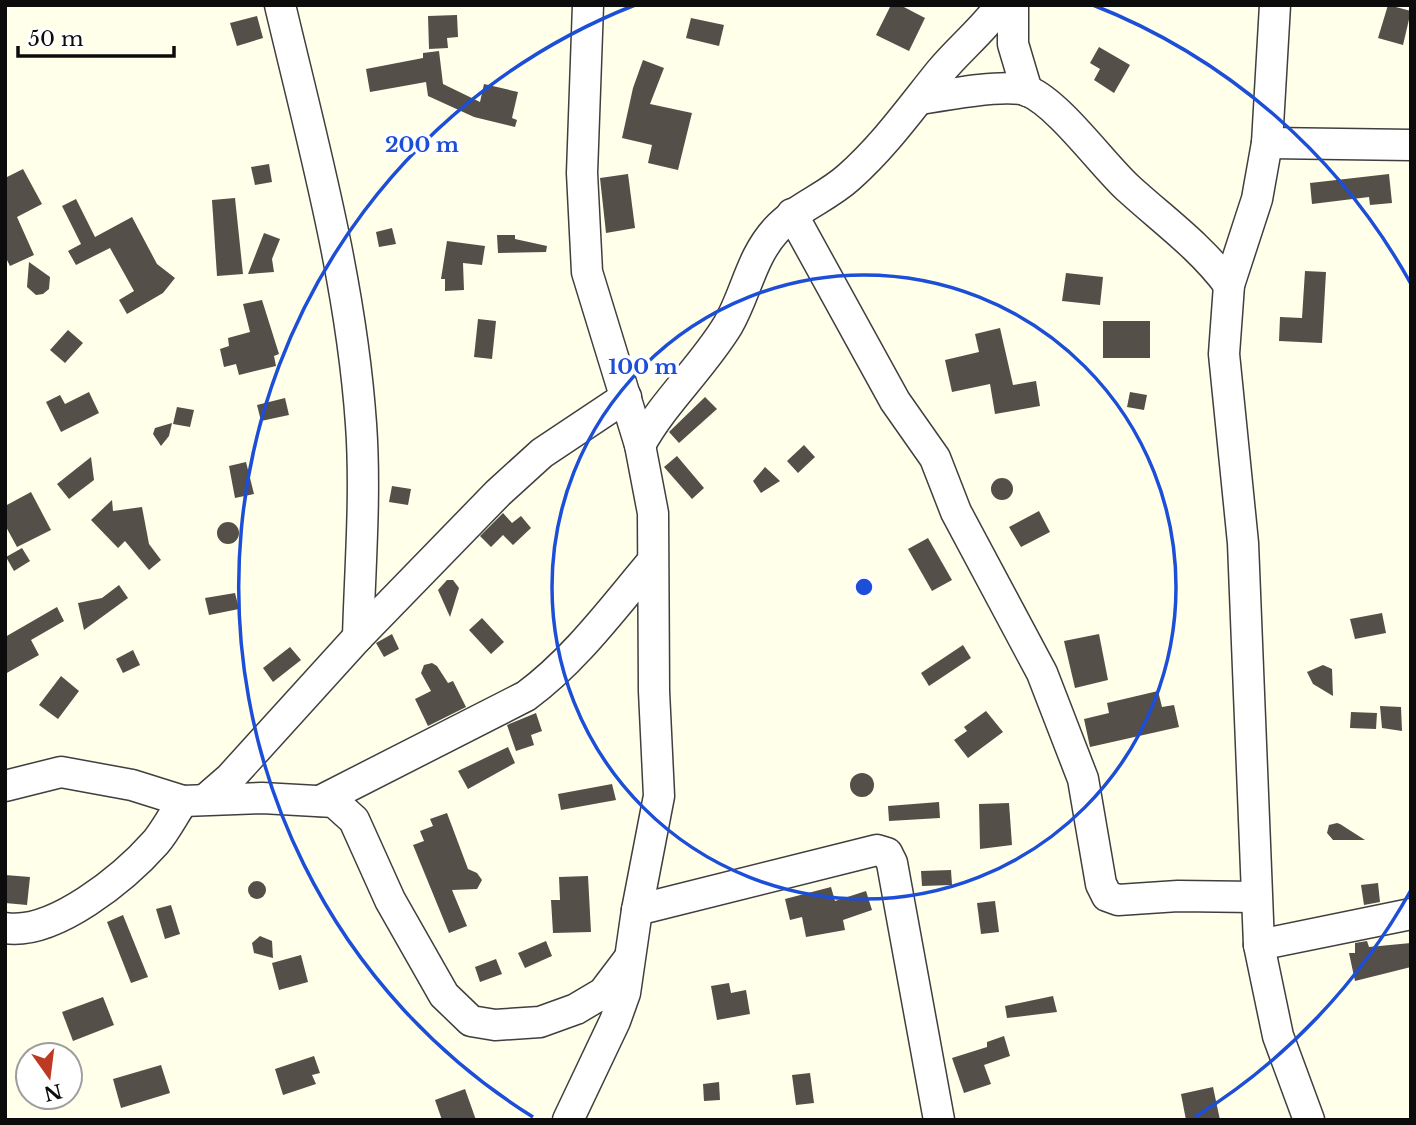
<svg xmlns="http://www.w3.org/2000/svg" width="1416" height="1125" font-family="'Libre Baskerville',serif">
<rect width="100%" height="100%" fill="#ffffea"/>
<g fill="#544f48">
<polygon points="891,5 900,5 925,18 909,51 876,35"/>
<polygon points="1388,5 1411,11 1403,45 1378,38"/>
<polygon points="457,15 458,37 447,38 448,48 429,49 428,16"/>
<polygon points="257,16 263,38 237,46 230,23"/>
<polygon points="691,18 724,25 719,46 686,38"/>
<polygon points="1099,47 1130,65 1114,93 1094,80 1100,69 1090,63"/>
<polygon points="439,51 443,84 480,102 484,84 518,92 512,118 517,120 515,127 474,117 428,96 426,82 370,92 366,69 423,58 423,53"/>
<polygon points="643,60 664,68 650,104 692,113 678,170 648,163 652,145 622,138 633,88"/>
<polygon points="269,164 272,182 255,185 251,167"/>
<polygon points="23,169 42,204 17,217 34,255 10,266 5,256 5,178"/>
<polygon points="628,174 635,228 606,233 600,178"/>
<polygon points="1389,174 1392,203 1370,205 1369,197 1312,204 1310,183"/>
<polygon points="235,198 243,274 217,276 212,200"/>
<polygon points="76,199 95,237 132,217 157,264 175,278 163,293 127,314 119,300 134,291 110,248 76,265 68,251 81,244 62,206"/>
<polygon points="392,228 396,244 379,247 376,232"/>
<polygon points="264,233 280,239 272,259 274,272 248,274"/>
<polygon points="497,235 515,235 515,239 547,246 546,252 498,253"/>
<polygon points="447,241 485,246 482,265 463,263 464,290 445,291 445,279 441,279"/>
<polygon points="29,262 50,277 49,289 43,294 36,295 27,287"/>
<polygon points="1305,271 1326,272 1322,343 1279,341 1280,317 1302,318"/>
<polygon points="1066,273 1103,277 1100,305 1062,301"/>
<polygon points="262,300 279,354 274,356 276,366 239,375 236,364 224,367 220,349 229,346 228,338 250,332 243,304"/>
<polygon points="478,319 496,321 492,359 474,357"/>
<rect x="1103" y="321" width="47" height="37"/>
<polygon points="1000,328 1013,385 1036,381 1040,406 995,414 990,384 952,392 945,360 979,352 975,334"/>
<polygon points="68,330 83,343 65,363 50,350"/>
<polygon points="89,392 99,413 61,432 46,402 60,395 65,404"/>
<polygon points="1130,392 1147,395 1144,410 1127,407"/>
<polygon points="705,397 717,409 679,443 669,432"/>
<polygon points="285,398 289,415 261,421 257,405"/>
<polygon points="177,407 194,410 190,427 173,424"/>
<polygon points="172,423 169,436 161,446 153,434 155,428"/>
<polygon points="804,445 815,457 798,473 787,461"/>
<polygon points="677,456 704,488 692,499 664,467"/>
<polygon points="91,457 94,480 69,499 57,484"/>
<polygon points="246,462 254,494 235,498 229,466"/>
<polygon points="765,467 780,481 761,493 753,481"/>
<circle cx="1002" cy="489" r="11"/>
<polygon points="392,486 411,489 408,505 389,502"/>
<polygon points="31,492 51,530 17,547 5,525 5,506"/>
<polygon points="112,500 113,511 142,507 149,544 161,560 149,570 125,541 118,548 91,520"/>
<polygon points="1039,511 1050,532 1021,547 1009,527"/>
<polygon points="503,513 512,523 521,516 531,528 513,545 503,535 491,547 480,536"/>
<circle cx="228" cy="533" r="11"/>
<polygon points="928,538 952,580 932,591 908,549"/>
<polygon points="22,548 30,561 14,571 6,557"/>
<polygon points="447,580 453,580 459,588 450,617 438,590"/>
<polygon points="119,585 128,598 84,630 78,603 102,598"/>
<polygon points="235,593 239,609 209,615 205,598"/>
<polygon points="57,607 64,621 31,640 39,655 5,674 5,637"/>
<polygon points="1382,613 1386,633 1355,639 1350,619"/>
<polygon points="482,618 504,642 491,654 469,630"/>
<polygon points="392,634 399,649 384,657 376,643"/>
<polygon points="1099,634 1108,680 1075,688 1064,641"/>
<polygon points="963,645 971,658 929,686 921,673"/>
<polygon points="290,647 301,660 273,682 263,668"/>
<polygon points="133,650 140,665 123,673 116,659"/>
<polygon points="432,663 437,666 448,683 453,681 466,707 428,726 415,699 431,691 421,673 424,665"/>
<polygon points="1323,665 1332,669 1333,696 1313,684 1307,672"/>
<polygon points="61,676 79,691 58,719 39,705"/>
<polygon points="1158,691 1162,707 1174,705 1179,727 1090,747 1084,719 1109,713 1107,703"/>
<polygon points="1380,706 1401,707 1402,731 1382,728"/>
<polygon points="986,711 1003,732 968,758 954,740 967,731 964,727"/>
<polygon points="1351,712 1377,713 1376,729 1350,728"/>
<polygon points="536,713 542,731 531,735 534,745 516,751 507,725"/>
<polygon points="508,747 515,763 468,789 458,771"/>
<circle cx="862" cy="785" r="12"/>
<polygon points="612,784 616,800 561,810 558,794"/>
<polygon points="939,802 940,818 889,821 888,806"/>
<polygon points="1009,803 1012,845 980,849 979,804"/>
<polygon points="447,813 468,869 477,873 482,880 477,889 452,890 467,926 449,933 413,845 424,841 420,831 433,826 430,819"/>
<polygon points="1337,823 1340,824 1365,840 1333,840 1327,833 1329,825"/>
<polygon points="951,870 952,885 922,886 921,871"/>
<polygon points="5,875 30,877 27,905 5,903"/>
<polygon points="588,876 591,932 553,933 551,900 560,900 559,877"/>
<circle cx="257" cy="890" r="9"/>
<polygon points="1378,883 1380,902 1364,905 1361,885"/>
<polygon points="831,887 835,901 866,891 872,910 843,920 845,930 806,937 802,917 790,920 785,899"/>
<polygon points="995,901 999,932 981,934 977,903"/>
<polygon points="171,905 180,934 165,939 156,909"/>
<polygon points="123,915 148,977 131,983 107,922"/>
<polygon points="260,936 272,941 273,958 254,953 252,943"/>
<polygon points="546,941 552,956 525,968 518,953"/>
<polygon points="1367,941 1369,947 1411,943 1411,967 1355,981 1349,953 1355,953 1355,943"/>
<polygon points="301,955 308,982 279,990 272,963"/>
<polygon points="496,959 502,974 480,982 475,967"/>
<polygon points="729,983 731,993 746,990 750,1014 717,1020 711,986"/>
<polygon points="1053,996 1057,1012 1007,1018 1005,1006"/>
<polygon points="103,997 114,1025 73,1041 62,1012"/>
<polygon points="1004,1036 1010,1056 984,1065 991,1084 964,1093 952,1058 987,1047 987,1042"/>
<polygon points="314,1056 320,1073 312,1075 316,1084 283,1095 275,1069"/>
<polygon points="161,1065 170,1093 121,1108 113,1079"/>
<polygon points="810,1073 814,1103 796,1105 792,1075"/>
<polygon points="719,1082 720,1100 704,1101 703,1084"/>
<polygon points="1213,1087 1220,1120 1186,1120 1181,1094"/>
<polygon points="465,1089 476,1120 442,1120 435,1100"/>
</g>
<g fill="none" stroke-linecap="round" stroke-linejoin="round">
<defs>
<g id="minor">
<path d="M280,5c33,139 71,276 81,419 5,70 -1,143 -3,213"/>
<polyline points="1013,5 1013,44 1027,91"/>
<polyline points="1275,5 1267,143 1257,199 1229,285 1224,354 1243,543 1259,945 1278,1036 1309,1120"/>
<path d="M921,99c23,-4 86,-16 107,-8 32,14 73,72 100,97 35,32 72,58 101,97"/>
<polyline points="1267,143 1411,145"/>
<polyline points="792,214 895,401 935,458 956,512 1042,673 1083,779 1101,884 1107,896 1118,900 1178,896 1255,897"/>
<path d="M640,445c24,-44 62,-77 88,-120 18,-31 23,-68 48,-95 21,-23 50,-32 73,-53 35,-31 62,-69 91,-105 19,-23 43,-42 61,-67"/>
<polyline points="5,786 61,772 132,785 183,801 262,798 334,802 354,820 390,900 444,995 471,1021 495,1025 540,1022 576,1009 603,993 628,960"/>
<polyline points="207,798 230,778 358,637 498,493 542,453 626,397"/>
<path d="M320,801l206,-105c49,-36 87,-88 126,-134"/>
<polyline points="637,910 877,850 887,853 892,863 939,1120"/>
<path d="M5,928c49,8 120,-51 151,-86 10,-12 18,-28 27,-41"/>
<polyline points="1259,945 1411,914"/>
<polyline points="568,1120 615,1021 625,993 637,910 659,796 654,691 653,513 640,445 587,272 582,173 588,5"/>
</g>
</defs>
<use href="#minor" stroke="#3f3f3f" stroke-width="33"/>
<use href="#minor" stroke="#fff" stroke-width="30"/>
</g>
<g fill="none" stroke="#1d4ed8" stroke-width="3.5">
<circle cx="864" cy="587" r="312"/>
<path d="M1411 890A625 625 0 0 1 1195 1117M533 1117A625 625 0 0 1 635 5M1093 5A625 625 0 0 1 1411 284"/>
</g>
<circle cx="864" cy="587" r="10" fill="#1d4ed8" stroke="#fff" stroke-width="3.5"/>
<g font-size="21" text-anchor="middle" font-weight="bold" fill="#1d4ed8" stroke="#fff" stroke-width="7" stroke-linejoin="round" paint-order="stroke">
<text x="422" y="152">200 m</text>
<text x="643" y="374">100 m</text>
</g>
<rect width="1416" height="1125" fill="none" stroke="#0c0c0c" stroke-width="14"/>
<g transform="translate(49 1076) rotate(166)"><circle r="33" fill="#ffffff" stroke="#9e9e9e" stroke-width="2"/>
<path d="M0-5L12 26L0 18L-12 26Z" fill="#bd3922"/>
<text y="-10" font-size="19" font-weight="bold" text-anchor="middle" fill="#0c0c0c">N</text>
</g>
<path d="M18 46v10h156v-10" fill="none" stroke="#0c0c0c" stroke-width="3.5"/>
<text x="28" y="46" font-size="21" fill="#0c0c0c" stroke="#ffffff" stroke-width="5" paint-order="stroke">50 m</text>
</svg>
